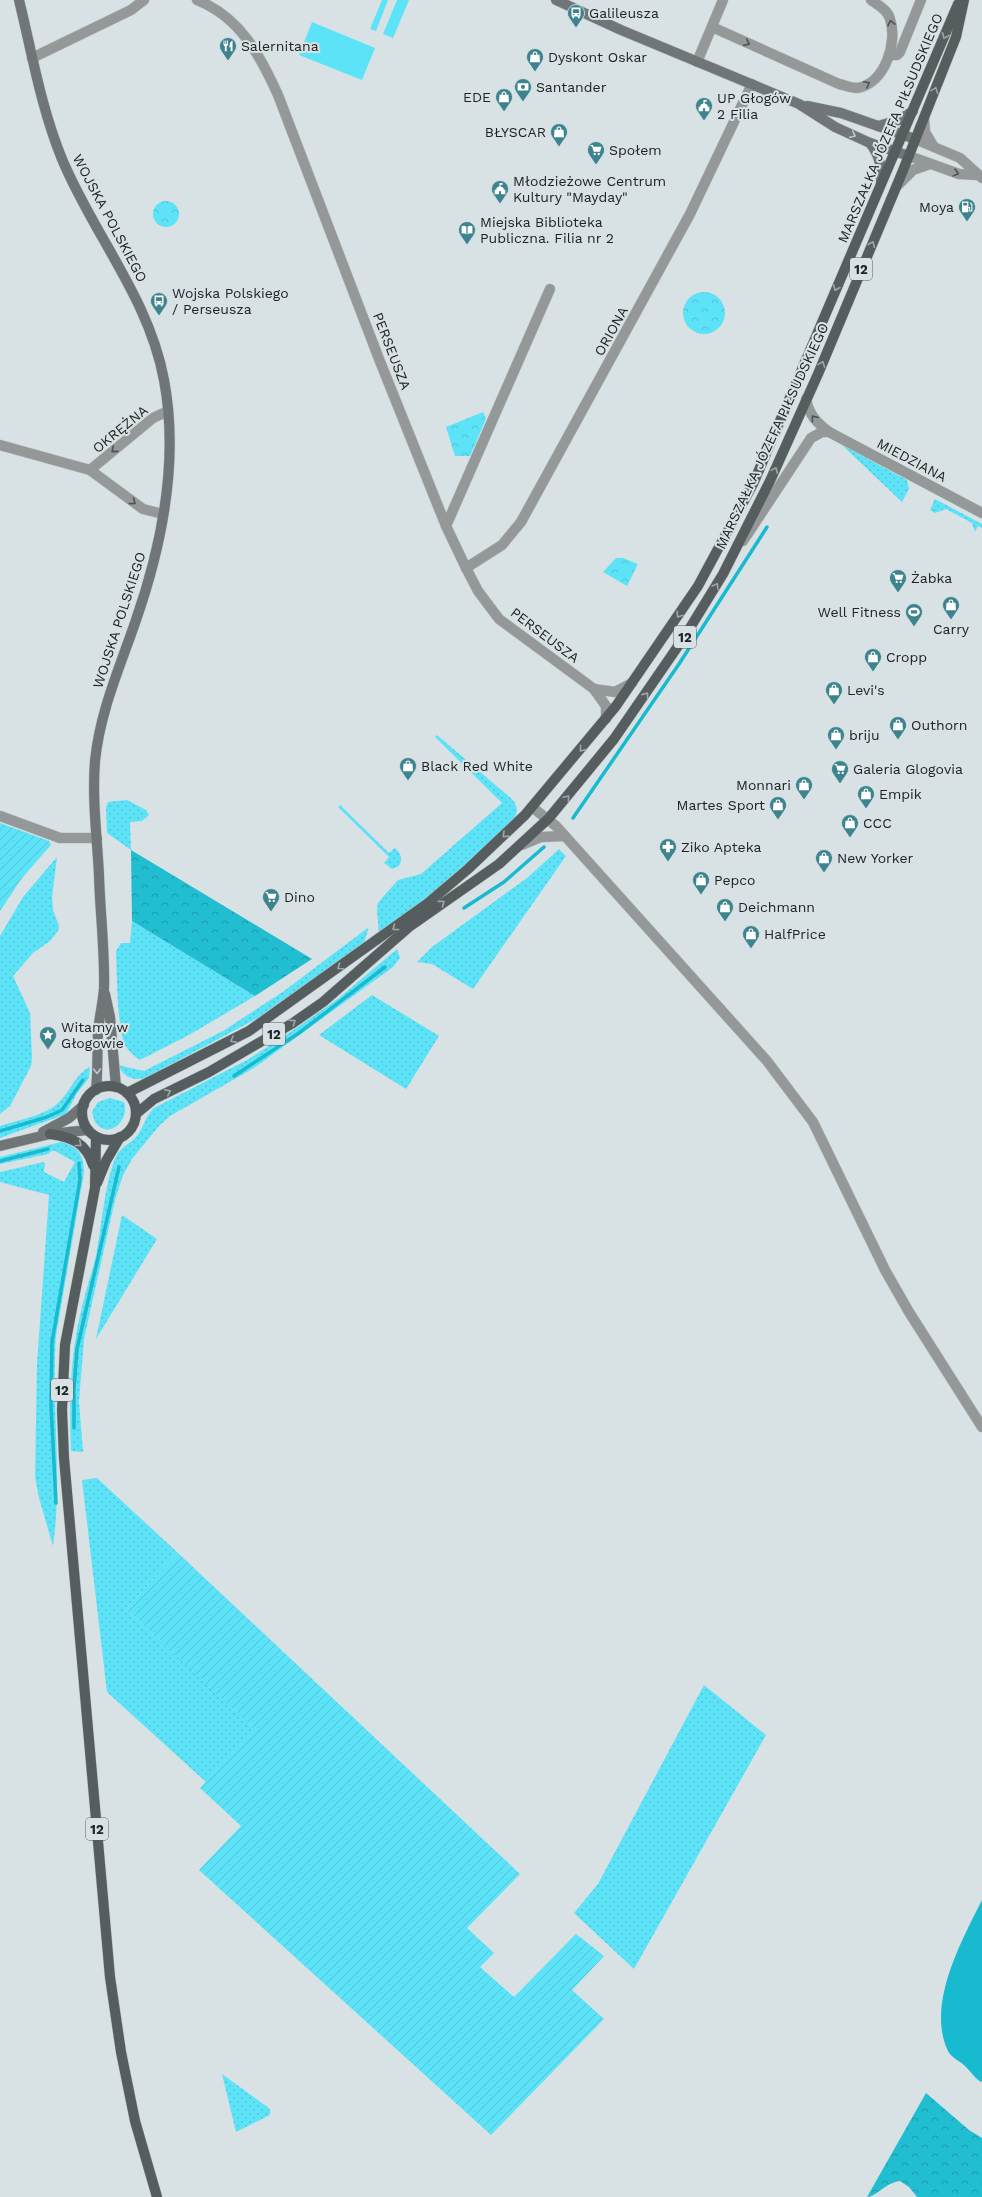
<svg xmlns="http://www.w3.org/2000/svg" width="982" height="2197" font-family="'Work Sans',sans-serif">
<defs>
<pattern id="grass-dots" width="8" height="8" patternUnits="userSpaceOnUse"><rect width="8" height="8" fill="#5de3f7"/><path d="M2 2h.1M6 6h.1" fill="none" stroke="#51c2d4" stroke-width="1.8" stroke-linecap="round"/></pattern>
<pattern id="forest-crowns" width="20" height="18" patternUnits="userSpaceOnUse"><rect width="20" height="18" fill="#21bed2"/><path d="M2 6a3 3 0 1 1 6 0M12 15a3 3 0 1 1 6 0" fill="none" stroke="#1c9aaa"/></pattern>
<pattern id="park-crowns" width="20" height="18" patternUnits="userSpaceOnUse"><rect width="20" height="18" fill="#5de3f7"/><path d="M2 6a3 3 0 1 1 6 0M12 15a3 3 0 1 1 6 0" fill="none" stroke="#51c2d4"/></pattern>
<pattern id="garden-furrows" width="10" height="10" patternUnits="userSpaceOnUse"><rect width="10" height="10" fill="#5de3f7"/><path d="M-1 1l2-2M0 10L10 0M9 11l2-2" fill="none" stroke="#51c2d4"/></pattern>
</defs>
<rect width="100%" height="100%" fill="#d8e2e4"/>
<g fill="url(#grass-dots)">
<polygon points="842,445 907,480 909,489 902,502"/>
<polygon points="935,499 982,524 982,528 978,526 975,532 972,523 946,509 935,513 930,510"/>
<path d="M437,735l76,65c5,7 5,12 1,19 -43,42 -88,80 -135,116l-2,-25 1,-7 4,-5 16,-18 23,-6 81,-71 -67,-66z"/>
<polygon points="127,800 146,810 149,815 142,821 130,822 131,850 107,833 106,808 108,802"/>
<path d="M340,805l49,48 6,-5c6,5 8,11 4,18l-7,3 -8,-6 5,-6 -51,-50z"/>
<polygon points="559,849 566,856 473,989 432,964 417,962 432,947 527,878"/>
<polygon points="57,857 52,897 53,910 59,926 58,931 50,941 33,953 13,976 30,1013 32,1057 31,1066 10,1106 0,1114 0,936 23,897"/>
<path d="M132,921l123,75 -66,39 -49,25c-6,-4 -11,-8 -15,-15 -8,-16 -8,-73 -9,-94l5,-8h9z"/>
<path d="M369,927l-5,16 -108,76 -111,59c-13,3 -21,-1 -27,-13l26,6 79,-40 61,-40z"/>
<path d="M397,949l3,9 -7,9 -139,101 -84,48 -11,10 -27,33 -9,16 -8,25 -31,139 -5,62 4,51 -12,-1c-2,-49 -1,-100 12,-148 4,-18 11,-35 14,-53 5,-26 8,-70 19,-93 4,-10 14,-13 21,-21 7,-9 8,-20 17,-28l93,-48 45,-29 47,-33z"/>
<polygon points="372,995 439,1036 406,1089 319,1035"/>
<path d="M90,1067l-1,11 -12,15 -11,21 -66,24v-12c18,-6 43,-10 57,-22 12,-10 19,-31 33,-37z"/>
<path d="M110,1098l14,4c6,18 -15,39 -29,20l-3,-10 6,-10z"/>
<path d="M61,1142c17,4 23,13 23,30l-28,164c-5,70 7,140 -3,210l-14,-48 -4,-21 2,-113 12,-169 -49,-13v-10l44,-10 1,2 -1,8 20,10 11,-20 -22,-12 -5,4 -48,10v-7z"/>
<polygon points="122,1215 157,1239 96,1339"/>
<polygon points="97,1478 178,1553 126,1609 255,1729 206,1782 107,1692 82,1480"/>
<polygon points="704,1685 766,1735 634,1969 574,1913 598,1884"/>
<polygon points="222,2074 270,2109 270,2115 236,2132"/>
</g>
<g fill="url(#forest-crowns)">
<polygon points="131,850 312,959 255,996 132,921"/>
<path d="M926,2093l43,37 13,8v59h-65l-8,-10 -9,-6c-15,2 -24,16 -33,16z"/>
</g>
<g fill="url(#park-crowns)">
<circle cx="166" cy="214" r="13"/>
<circle cx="704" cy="313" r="21"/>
<polygon points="483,412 486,419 470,456 455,456 446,427"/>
<polygon points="616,558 623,558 638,564 627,586 603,572"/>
</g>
<g fill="url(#garden-furrows)">
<polygon points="0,823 49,841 51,845 22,878 0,911"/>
<polygon points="178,1553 520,1874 467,1928 494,1953 480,1967 514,1997 576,1934 604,1956 572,1990 604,2019 491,2135 199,1870 241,1826 200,1788 254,1729 126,1609"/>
</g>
<g fill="#5de3f7">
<polygon points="382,0 388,0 376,31 370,29"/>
<polygon points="397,0 409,0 393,38 383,34"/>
<polygon points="312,22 375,48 362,80 299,55"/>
</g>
<path fill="#18bacf" d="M982,1900v181l-1,1c-7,-5 -9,-9 -15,-15 -5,-6 -15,-9 -18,-16 -22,-46 13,-109 34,-151z"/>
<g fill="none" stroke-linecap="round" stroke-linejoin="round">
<g stroke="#18bacf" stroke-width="3.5">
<polyline points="573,818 679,664 767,527"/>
<polyline points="464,908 504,882 544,847"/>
<polyline points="234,1076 299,1033 385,967"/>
<polyline points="0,1131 47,1117 62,1110 83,1080"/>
<polyline points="0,1161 48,1149"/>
<polyline points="74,1428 74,1389 77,1349 119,1167"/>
<polyline points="56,1503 51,1405 52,1342 80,1180 79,1163"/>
</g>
<defs>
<g id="street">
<path d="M197,0c43,17 63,55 81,95l101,264 67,167 20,42 12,23 21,28 95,70 12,17v13"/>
<path d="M712,27l127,57c5,1 12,4 18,4 28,-4 41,-46 33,-69 -2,-9 -12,-14 -19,-19"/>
<polyline points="889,55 897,55 900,52 921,0"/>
<polyline points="32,58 131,10 144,0"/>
<polyline points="697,62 723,0"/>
<polyline points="924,118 925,132 934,147"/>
<polyline points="915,139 960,158 982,178"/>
<polyline points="909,156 959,174 977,175"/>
<polyline points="898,185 913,170 930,164"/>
<path d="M806,399c3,16 11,24 23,33l153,81"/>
<polyline points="0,445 90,470 143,509 163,514"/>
<polyline points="90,470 153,418 168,411"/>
<polyline points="446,526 550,289"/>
<polyline points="743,541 811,438 822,432 829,432"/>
<polyline points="466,568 502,545 521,522 690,214 752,84"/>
<polyline points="594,689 615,692 632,683"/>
<polyline points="532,807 556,826 767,1061 813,1122 885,1270 909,1312 982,1427"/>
<polyline points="0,816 60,838 97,838"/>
<polyline points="522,845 541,837 565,836"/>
</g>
<g id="secondary">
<path d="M19,0c13,53 22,108 43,159 31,75 87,139 102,221 15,79 -2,165 -28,240 -16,47 -36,91 -41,141 -3,38 2,76 4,114 1,37 6,76 5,113 -1,15 -5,30 -6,45 -1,19 0,38 -2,57"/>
<polyline points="556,0 621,30 799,104 835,127 870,143 909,156"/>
<polyline points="807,106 841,113 915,139"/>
<polyline points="878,126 899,120 913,111"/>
<path d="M870,143c10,13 12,25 11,40"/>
<polyline points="105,994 110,1017 116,1087"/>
<polyline points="43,1132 69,1118 84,1105"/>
<polyline points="0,1146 50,1134 88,1130"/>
</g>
<g id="primary">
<circle cx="109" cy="1113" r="27"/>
<polyline points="127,1093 249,1031 428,903 468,869 525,815 616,706 698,586 753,484 958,4"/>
<polyline points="136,1114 154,1099 209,1072 293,1023 323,1002 409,927 499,864 549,818 614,739 685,636 723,574 770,481 818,374 902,173 956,37 964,0"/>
<path d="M50,1134c22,3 36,9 43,31"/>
<polyline points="96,1137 95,1188 65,1345 62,1410 64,1458 110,1977 121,2052 135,2121 157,2197"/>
<polyline points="97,1183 106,1161 120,1137"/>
</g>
</defs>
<use href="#street" stroke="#b7c0c1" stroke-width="11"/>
<use href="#secondary" stroke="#b7c0c1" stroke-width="11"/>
<use href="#primary" stroke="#b7c0c1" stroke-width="11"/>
<use href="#street" stroke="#949899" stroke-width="10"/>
<use href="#secondary" stroke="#707677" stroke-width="10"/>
<use href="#primary" stroke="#565d5e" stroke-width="10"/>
</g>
<defs><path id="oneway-chevron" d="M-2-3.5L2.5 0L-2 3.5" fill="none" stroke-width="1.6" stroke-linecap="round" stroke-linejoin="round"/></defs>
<g stroke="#4e5253">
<use href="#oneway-chevron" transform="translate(891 23) rotate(-102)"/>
<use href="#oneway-chevron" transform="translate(747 43) rotate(24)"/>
<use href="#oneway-chevron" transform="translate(867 84) rotate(-27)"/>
<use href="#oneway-chevron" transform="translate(956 173) rotate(15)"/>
<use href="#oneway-chevron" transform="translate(814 418) rotate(-127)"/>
<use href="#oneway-chevron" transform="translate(114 450) rotate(139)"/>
<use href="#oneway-chevron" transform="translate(133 502) rotate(36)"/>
</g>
<g stroke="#9ea6a8">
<use href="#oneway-chevron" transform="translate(945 36) rotate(112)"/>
<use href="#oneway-chevron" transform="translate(935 90) rotate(-69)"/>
<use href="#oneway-chevron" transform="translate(872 244) rotate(-67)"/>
<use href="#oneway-chevron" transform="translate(836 288) rotate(113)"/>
<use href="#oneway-chevron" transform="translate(822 364) rotate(-69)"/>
<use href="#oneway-chevron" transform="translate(775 470) rotate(-66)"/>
<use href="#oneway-chevron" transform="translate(716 586) rotate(-59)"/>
<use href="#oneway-chevron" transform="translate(679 615) rotate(123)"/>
<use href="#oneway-chevron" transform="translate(646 695) rotate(-55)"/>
<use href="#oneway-chevron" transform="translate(582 749) rotate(129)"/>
<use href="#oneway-chevron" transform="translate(567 798) rotate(-50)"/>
<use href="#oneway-chevron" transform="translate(505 835) rotate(136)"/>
<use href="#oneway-chevron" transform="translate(442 903) rotate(-36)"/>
<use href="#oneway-chevron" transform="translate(395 928) rotate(143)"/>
<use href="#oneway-chevron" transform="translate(340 967) rotate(145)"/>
<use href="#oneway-chevron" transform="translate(293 1022) rotate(-34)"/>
<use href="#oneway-chevron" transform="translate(233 1040) rotate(151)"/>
<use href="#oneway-chevron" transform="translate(168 1092) rotate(-26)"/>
<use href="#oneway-chevron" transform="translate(79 1144) rotate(39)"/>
</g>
<g stroke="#bec7c9">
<use href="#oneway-chevron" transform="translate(853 135) rotate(25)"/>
<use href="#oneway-chevron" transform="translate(97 1071) rotate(90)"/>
</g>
<defs>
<symbol id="bus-pin" viewBox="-11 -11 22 30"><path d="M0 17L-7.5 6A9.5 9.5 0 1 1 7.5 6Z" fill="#3e848f" stroke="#d8e2e4"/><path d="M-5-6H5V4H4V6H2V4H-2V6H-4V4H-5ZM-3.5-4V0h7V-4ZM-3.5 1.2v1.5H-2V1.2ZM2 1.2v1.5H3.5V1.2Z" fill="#fff"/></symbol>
<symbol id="restaurant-pin" viewBox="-11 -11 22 30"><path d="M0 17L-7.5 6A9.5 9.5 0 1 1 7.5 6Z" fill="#3e848f" stroke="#d8e2e4"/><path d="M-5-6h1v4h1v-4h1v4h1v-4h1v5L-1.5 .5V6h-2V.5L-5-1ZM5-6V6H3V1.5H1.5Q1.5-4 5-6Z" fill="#fff"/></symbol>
<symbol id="shop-pin" viewBox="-11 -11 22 30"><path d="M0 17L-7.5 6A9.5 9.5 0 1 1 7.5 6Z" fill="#3e848f" stroke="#d8e2e4"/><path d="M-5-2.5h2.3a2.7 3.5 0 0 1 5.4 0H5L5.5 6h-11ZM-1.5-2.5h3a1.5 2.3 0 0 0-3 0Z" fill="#fff"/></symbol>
<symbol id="bank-pin" viewBox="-11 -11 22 30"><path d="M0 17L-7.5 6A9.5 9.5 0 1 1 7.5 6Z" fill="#3e848f" stroke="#d8e2e4"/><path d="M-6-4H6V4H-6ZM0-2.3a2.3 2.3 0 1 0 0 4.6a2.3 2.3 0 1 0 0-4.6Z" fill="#fff"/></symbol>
<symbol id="civic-pin" viewBox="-11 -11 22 30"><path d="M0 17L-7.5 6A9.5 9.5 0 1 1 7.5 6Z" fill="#3e848f" stroke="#d8e2e4"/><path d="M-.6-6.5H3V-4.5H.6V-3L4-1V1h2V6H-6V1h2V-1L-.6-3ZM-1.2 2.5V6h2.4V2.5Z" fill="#fff"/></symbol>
<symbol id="supermarket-pin" viewBox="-11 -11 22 30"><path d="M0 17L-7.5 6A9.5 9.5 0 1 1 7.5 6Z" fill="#3e848f" stroke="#d8e2e4"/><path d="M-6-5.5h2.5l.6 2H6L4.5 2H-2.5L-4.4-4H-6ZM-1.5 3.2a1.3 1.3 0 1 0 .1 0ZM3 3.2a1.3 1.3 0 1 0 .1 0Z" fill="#fff"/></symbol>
<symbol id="fuel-pin" viewBox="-11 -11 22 30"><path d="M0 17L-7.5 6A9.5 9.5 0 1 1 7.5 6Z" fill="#3e848f" stroke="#d8e2e4"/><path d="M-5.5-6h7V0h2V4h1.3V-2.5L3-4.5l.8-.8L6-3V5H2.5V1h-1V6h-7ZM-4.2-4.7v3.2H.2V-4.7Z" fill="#fff"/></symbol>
<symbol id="library-pin" viewBox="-11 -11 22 30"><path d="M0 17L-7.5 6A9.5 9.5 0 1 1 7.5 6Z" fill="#3e848f" stroke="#d8e2e4"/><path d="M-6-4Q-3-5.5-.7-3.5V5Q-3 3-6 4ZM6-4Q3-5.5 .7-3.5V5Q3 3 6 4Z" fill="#fff"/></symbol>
<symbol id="stadium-pin" viewBox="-11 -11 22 30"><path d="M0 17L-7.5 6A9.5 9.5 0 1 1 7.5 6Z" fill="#3e848f" stroke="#d8e2e4"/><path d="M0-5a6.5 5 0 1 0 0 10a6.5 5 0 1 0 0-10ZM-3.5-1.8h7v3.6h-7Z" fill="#fff"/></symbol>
<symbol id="pharmacy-pin" viewBox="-11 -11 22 30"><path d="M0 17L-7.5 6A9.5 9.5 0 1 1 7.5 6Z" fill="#3e848f" stroke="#d8e2e4"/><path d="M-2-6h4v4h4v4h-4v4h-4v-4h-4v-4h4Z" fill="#fff"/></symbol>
<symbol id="sight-pin" viewBox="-11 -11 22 30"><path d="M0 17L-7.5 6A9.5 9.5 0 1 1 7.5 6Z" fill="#3e848f" stroke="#d8e2e4"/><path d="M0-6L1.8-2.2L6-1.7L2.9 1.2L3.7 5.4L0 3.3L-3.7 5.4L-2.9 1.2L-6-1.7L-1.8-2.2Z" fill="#fff"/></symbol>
</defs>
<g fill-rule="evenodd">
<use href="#bus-pin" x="566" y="3" width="20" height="27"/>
<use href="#restaurant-pin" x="218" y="36" width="20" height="27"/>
<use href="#shop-pin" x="525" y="47" width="20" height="27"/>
<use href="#bank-pin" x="513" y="77" width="20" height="27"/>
<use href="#shop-pin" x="494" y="87" width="20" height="27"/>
<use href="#civic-pin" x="694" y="96" width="20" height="27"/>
<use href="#shop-pin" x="549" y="122" width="20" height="27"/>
<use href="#supermarket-pin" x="586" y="140" width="20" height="27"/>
<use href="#civic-pin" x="490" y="179" width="20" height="27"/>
<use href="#fuel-pin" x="957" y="197" width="20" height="27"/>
<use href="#library-pin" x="457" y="220" width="20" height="27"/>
<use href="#bus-pin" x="149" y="291" width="20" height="27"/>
<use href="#supermarket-pin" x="888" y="568" width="20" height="27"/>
<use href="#shop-pin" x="941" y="595" width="20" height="27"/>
<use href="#stadium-pin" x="904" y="602" width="20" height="27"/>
<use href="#shop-pin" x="863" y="647" width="20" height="27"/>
<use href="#shop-pin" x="824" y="680" width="20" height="27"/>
<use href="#shop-pin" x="888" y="715" width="20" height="27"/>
<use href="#shop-pin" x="826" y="725" width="20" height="27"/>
<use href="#shop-pin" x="398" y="756" width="20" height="27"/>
<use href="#supermarket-pin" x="830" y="759" width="20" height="27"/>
<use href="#shop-pin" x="794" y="775" width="20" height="27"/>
<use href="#shop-pin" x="856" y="784" width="20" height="27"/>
<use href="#shop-pin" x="768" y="795" width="20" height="27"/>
<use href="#shop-pin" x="840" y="813" width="20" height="27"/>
<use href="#pharmacy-pin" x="658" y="837" width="20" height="27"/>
<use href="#shop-pin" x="814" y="848" width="20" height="27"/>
<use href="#shop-pin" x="691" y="870" width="20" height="27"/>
<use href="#supermarket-pin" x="261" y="887" width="20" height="27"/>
<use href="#shop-pin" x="715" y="897" width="20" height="27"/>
<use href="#shop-pin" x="741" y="924" width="20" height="27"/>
<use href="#sight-pin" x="38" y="1025" width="20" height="27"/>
</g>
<g text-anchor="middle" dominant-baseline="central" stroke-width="4" stroke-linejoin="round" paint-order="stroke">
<g fill="#d8e2e4" stroke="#575c5e" stroke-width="1">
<rect x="850" y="258" width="22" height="22" rx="3"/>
<rect x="674" y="626" width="22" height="22" rx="3"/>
<rect x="263" y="1023" width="22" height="22" rx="3"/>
<rect x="51" y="1379" width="22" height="22" rx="3"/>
<rect x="86" y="1818" width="22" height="22" rx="3"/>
</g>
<g font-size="13" font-weight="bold" fill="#202324">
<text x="861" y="269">12</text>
<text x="685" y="637">12</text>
<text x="274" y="1034">12</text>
<text x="62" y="1390">12</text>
<text x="97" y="1829">12</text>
</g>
<g font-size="14" fill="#202324" stroke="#d8e2e4" text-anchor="start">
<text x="589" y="13">Galileusza</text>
<text x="241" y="46">Salernitana</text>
<text x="548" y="57">Dyskont Oskar</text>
<text x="536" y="87">Santander</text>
<text x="491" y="97" text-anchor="end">EDE</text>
<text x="717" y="98">UP Głogów<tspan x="717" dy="16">2 Filia</tspan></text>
<text x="546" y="132" text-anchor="end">BŁYSCAR</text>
<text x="609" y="150">Społem</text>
<text x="513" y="181">Młodzieżowe Centrum<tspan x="513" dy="16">Kultury "Mayday"</tspan></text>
<text x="954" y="207" text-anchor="end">Moya</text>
<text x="480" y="222">Miejska Biblioteka<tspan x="480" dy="16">Publiczna. Filia nr 2</tspan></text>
<text x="172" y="293">Wojska Polskiego<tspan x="172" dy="16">/ Perseusza</tspan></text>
<text x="911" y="578">Żabka</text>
<text x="901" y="612" text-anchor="end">Well Fitness</text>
<text x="951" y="629" text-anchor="middle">Carry</text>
<text x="886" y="657">Cropp</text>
<text x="847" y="690">Levi's</text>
<text x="911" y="725">Outhorn</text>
<text x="849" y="735">briju</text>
<text x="421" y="766">Black Red White</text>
<text x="853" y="769">Galeria Glogovia</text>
<text x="791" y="785" text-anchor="end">Monnari</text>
<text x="879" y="794">Empik</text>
<text x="765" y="805" text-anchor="end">Martes Sport</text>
<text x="863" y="823">CCC</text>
<text x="681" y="847">Ziko Apteka</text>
<text x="837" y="858">New Yorker</text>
<text x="714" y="880">Pepco</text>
<text x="284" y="897">Dino</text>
<text x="738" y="907">Deichmann</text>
<text x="764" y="934">HalfPrice</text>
<text x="61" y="1027">Witamy w<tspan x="61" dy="16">Głogowie</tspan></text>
</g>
<g font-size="14" fill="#202324" stroke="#d8e2e4">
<text transform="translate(890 128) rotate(-67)">MARSZAŁKA JÓZEFA PIŁSUDSKIEGO</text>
<text transform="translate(110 218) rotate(62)">WOJSKA POLSKIEGO</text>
<text transform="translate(611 331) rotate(-61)">ORIONA</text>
<text transform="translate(392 351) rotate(69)">PERSEUSZA</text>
<text transform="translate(120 429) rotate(-39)">OKRĘŻNA</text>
<text transform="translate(772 436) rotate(-65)">MARSZAŁKA JÓZEFA PIŁSUDSKIEGO</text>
<text transform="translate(912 460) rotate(28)">MIEDZIANA</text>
<text transform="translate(119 620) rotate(-72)">WOJSKA POLSKIEGO</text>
<text transform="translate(545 635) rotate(37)">PERSEUSZA</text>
</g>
</g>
</svg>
